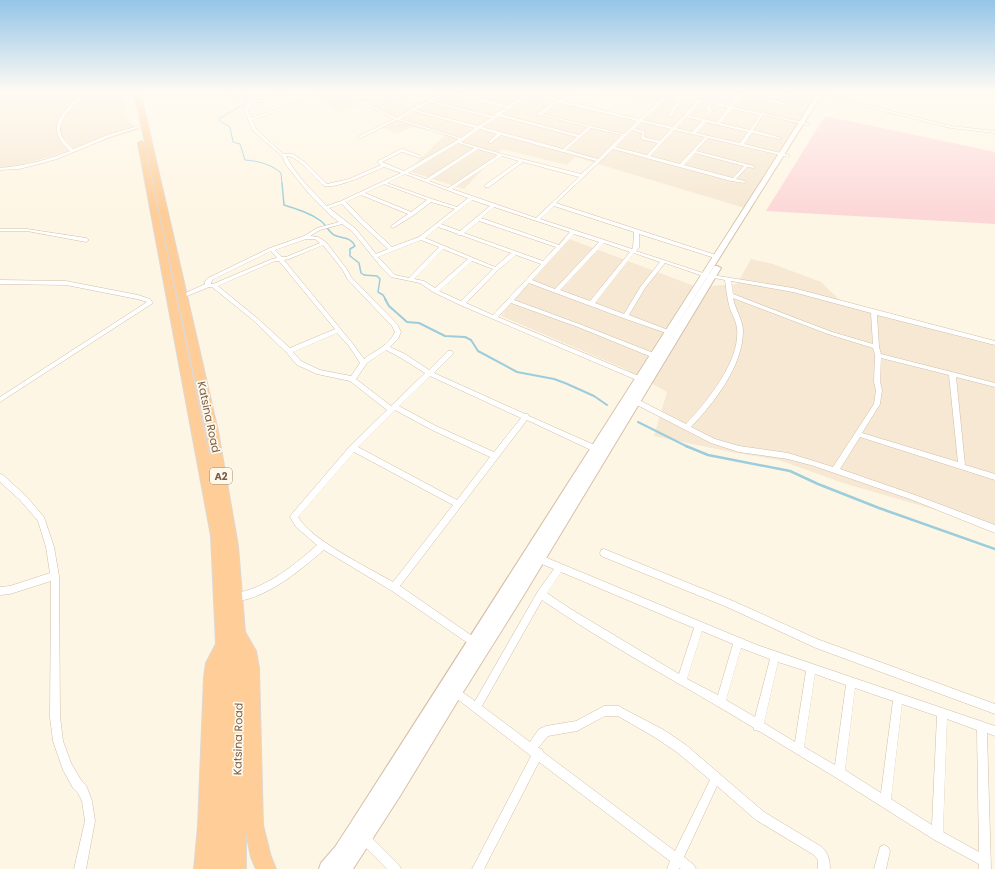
<svg xmlns="http://www.w3.org/2000/svg" width="995" height="869" font-family="Poppins,sans-serif">
<rect width="100%" height="100%" fill="#fef6e4"/>
<g fill="#f6e8d2">
<polygon points="0,91 124,91 128,121 139,130 11,168 0,167"/>
<polygon points="316,91 376,91 408,107 444,91 570,91 556,101 637,121 658,101 614,91 672,91 672,93 733,107 746,91 823,91 748,209 575,157 567,165 502,149 464,189 408,171 447,133 412,127 397,134 378,126 395,118 368,102 338,112 309,94"/>
<polygon points="564,237 697,287 737,284 751,259 773,264 821,282 843,303 995,345 995,527 843,483 779,460 731,452 654,436 667,392 623,368 501,316"/>
</g>
<polygon fill="#f3e1fa" points="678,91 741,91 730,104 726,104 677,93"/>
<polygon fill="#fcd7d8" points="825,116 995,152 995,224 766,211"/>
<g fill="none" stroke-linecap="round" stroke-linejoin="round">
<path stroke="#9ccddc" stroke-width="1" d="M231,91l-4,4 8,3 13,-1 -2,6 -26,15v3l10,6 3,15 7,2 5,16c13,1 26,4 36,13l1,11"/>
<path stroke="#9ccddc" stroke-width="1.5" d="M282,183l2,22c13,4 26,8 37,16 5,4 8,11 13,14 8,4 16,1 21,11l-5,3v7l9,7 2,10 3,2 13,1 3,3 -2,13 5,3 3,5"/>
<g stroke="#9ccddc" stroke-width="2">
<polyline points="385,299 389,306 407,322 419,323 445,336 465,337 471,340 478,351 517,372 554,379 565,383 594,396 607,405"/>
<polyline points="638,422 688,447"/>
</g>
<polyline stroke="#9ccddc" stroke-width="2.5" points="686,446 708,455 790,471 818,484 879,508 995,549"/>
<defs>
<g id="minor">
<path d="M86,91h4c-11,10 -34,27 -29,43 2,6 8,11 12,15l34,-14 38,-11 2,1 -37,12 -53,22 -18,5 -20,5 -19,1v-2c25,-2 46,-8 70,-17 -5,-5 -10,-10 -12,-16 -7,-16 17,-35 28,-44z"/>
<path d="M244,91h4l8,9c12,0 21,-9 33,-9l-25,11h-8l-6,5 -2,4 3,7 80,-27h10l22,11 25,-9 -4,-2h5l31,14 23,-14h5l60,15 18,-12 -10,-3h7l38,9 11,-9h4l-12,10 22,5 16,-13 -4,-2h8l52,11 8,-8 -11,-3 13,1 5,-1 -2,2 39,9 2,-1 2,1 16,4 12,-15h2l-1,3 44,9 1,1 -2,1 -44,-9 -9,11 28,6 2,-1 2,2 43,9 1,1 -2,1 -44,-10 -10,15 29,8 -2,1 -28,-6 -8,11 45,11v2l-81,-19 -12,13 58,15v2l-7,-1 -11,12 9,2v2l-14,-2 -118,-32 -57,54 163,53v2h-4l-76,-24v14l-3,3 70,23 87,14 202,53v4l-118,-30 2,32 2,7 114,29v4l-39,-10 9,88 30,9v6l-135,-43 -20,32 75,26 80,30v8l-85,-34 -96,-33 -26,-7 -49,-7 -28,-9 -78,-40 -1,-2 1,-2h4l49,25c21,-22 55,-64 51,-96 -1,-8 -6,-15 -8,-23 -2,-8 -3,-17 -4,-25l-22,-4 -38,-13 -20,25 -16,27 42,16 1,1 -3,2 -46,-16 -94,-35 -15,17 68,25 74,29 1,2 -1,2h-2l-76,-31 -67,-24 -13,14 143,60 1,2 -3,2 -179,-76 -27,-13 -13,-9 -29,-6 -9,-9 -30,-37 -10,-7 -22,6 -10,6 8,1 8,5 20,26 6,10 45,46 4,8 -3,7 -8,8 15,7 24,16 19,-19h4l1,2 -1,2 -18,18 91,41h3l1,2 70,31 1,2 -1,2h-6l-66,-31 -127,166 78,54 2,3 -2,3 -3,2 -83,-57 -68,-41c-24,20 -49,42 -80,50 -4,1 -8,3 -12,1l-1,-3 1,-3c9,-3 18,-5 27,-9 22,-10 40,-25 58,-41l-21,-18 -6,-10 1,-2 59,-69 37,-36 -37,-29 -33,-7 -20,-9 -10,-12 -34,-33 -41,-33h-3l-27,11 -3,-2 26,-12v-3l3,-3 62,-30 34,-12 13,-8 22,-6 -9,-7 -20,-20 -24,-30 -4,-9 -29,-25 -9,-20 3,-6 6,-4zM336,91l58,28 -35,17v2h2l36,-18 62,19 -55,32 -22,-9 20,-10 18,6 2,-1 -1,-1 -18,-7h-2l-23,12v2l3,2 -32,14 -22,5 -21,-21 -13,-9h-10l-27,-25 -4,-9zM445,93h1l60,15 -10,5 -3,3 -61,-15zM606,93l50,11 -17,15 -50,-12zM391,94l26,12 -20,12 -31,-15zM529,95l26,6 -17,12 -2,4 4,-2 48,12 -9,8 -78,-21zM669,95l14,3 -9,7 -6,11 2,1 2,-1 5,-9 9,-8 11,2 -24,26 -30,-7zM429,102l62,16 -13,8 -62,-16zM558,102l3,1 76,18 -13,13 -82,-20zM700,102l9,2 -3,3 2,4 -2,4 2,1 4,-5 -2,-4 2,-3 16,4 -11,14 -29,-7zM732,109l28,6 -10,15 -30,-7zM413,111l62,17 -14,10 -61,-19zM499,116l78,21 -14,12 -81,-22zM686,117l16,4 -10,11 -16,-4zM641,122l30,7 -11,12 -16,-4 1,-6 -11,-2zM706,122l42,10 -8,11 -44,-10zM591,128l31,7 -24,24 -32,-9zM479,129l18,5 -8,7v2h2l10,-8 95,26 -15,13 -79,-20 -41,-12zM632,130l10,3 -1,6 17,4 -11,12 -32,-8zM674,130l31,7 -25,27 -30,-8zM458,143l16,5 -48,31 -18,-6zM478,149l20,6 -50,33 -19,-7zM695,153l49,13 -11,12 -49,-13zM286,156c12,0 23,16 32,24 2,2 4,5 7,6 12,3 47,-14 59,-19l17,6 -60,28 -14,5c-15,-15 -31,-31 -41,-50zM502,156l17,5 -34,24v2h4l34,-25 56,15 -43,41 -84,-29zM405,174l63,24 -11,9 -25,-8 -45,-16zM384,184l43,16 -16,12 -46,-19zM361,195l47,19 -17,12v1l2,1 21,-13 17,-13 24,7 -36,28 -27,10 -29,-27 -17,-18zM472,200l18,6 -30,25 -19,-7zM342,204l17,18 29,27 -12,5 -20,-25 -27,-21zM554,206l80,26 -1,16 -1,1 -92,-30zM494,207l76,25 -11,13 -78,-27zM479,221l77,26 -13,14 -79,-28zM438,227l20,7v1h3l50,18 -16,14 -70,-29zM574,234l25,8 -44,47 -23,-9zM306,239h9l5,4 -34,14h-4l-7,-7zM421,240l18,7 -30,31 -14,-3 -17,-18zM604,243l26,9 -40,49 -30,-11zM323,245l19,24 6,11 44,46 3,6c-6,14 -20,18 -31,27l-11,-15 -69,-84 5,-1zM443,249l25,10 -33,29 -11,-7 -10,-2zM271,251l6,7 -5,1 -59,25h-2l1,-4zM634,253l26,9 -19,24 -17,28 -29,-11zM516,255l25,9 -48,51 -27,-12 32,-33zM275,261h4l56,68 -45,19 -33,-30 -39,-32zM472,261l21,8 -32,32 -22,-10zM731,281l62,11 78,21 2,31 -41,-12 -99,-38zM733,298l95,36 45,14 2,7 -1,27 2,8 -2,14 -41,63 -45,-14 -49,-7 -24,-7 -24,-12c23,-24 52,-61 52,-96 0,-11 -8,-22 -10,-33zM337,333l12,13 11,17 -9,13 -31,-6 -19,-9 -8,-9zM386,350l15,8 24,15 -34,33 -35,-27 11,-16zM881,358l68,17 9,87 -96,-29 18,-29 2,-14 -2,-8zM430,376l91,42 -27,34 -58,-26 -37,-20zM395,410l37,20 58,27 -33,43 -99,-53zM354,452l99,53 -60,77c-24,-14 -82,-42 -95,-65z"/>
<polygon points="783,91 791,91 806,95 804,96"/>
<polygon points="820,93 951,126 995,131 995,133 951,128 819,95"/>
<polygon points="0,229 27,229 86,238 89,240 86,242 27,231 0,231"/>
<polygon points="0,280 66,281 138,295 150,299 153,303 0,402 0,397 147,302 137,299 66,285 0,284"/>
<polygon points="0,474 3,475 26,496 44,517 54,547 59,576 60,717 63,741 71,763 81,780 86,785 92,801 95,821 86,869 74,869 85,821 82,801 78,793 73,788 63,770 53,741 50,717 51,581 10,594 0,595 0,587 10,586 50,573 46,547 38,521 20,500 0,482"/>
<polygon points="604,549 733,601 817,639 995,704 995,714 816,648 727,607 601,556 600,553 601,550"/>
<path d="M535,553l222,92 238,81v10l-8,-3 4,136h-12v-5l-46,-25 -98,-62 -76,-46 -5,-1v-2c-70,-43 -144,-81 -212,-128l-60,106 48,36 9,-13 7,-3 30,-5 28,-15h15l3,2 42,22 22,15 78,67 58,35c6,6 8,13 8,22h-12v-9l-4,-5 -58,-35 -39,-34 -33,71 10,8 2,4h-15l-2,-1v1h-12l3,-8 -131,-99 -55,107h-12l59,-113 -79,-61 -2,-3 2,-3 3,-2 20,14 63,-110 16,-22 -22,-9 -1,-3 1,-3zM561,572l133,56 -15,46 -110,-66 -22,-15zM702,631l31,13 -15,51 -31,-16zM741,648l29,11 -15,58 -29,-17zM778,662l28,9 -11,71 -31,-19zM815,674l31,11 -11,80 -31,-18zM855,688l38,13 -12,92 -36,-23zM902,704l35,12 -5,109 -41,-26zM605,716h13l38,22 22,15 32,27 -35,71 -132,-99 -1,-3 -4,-1 10,-12 29,-5zM947,719l30,11 2,122 -36,-20z"/>
<polygon points="364,832 368,834 399,865 401,869 387,869 360,842 358,838 360,834"/>
<polygon points="884,845 888,847 890,851 886,869 874,869 880,847"/>
</g>
<path id="secondary" d="M819,91h5l-168,268 58,-93h3l4,2 -199,330 -62,99 -60,99 -47,73h-34l2,-6 14,-16 15,-23c157,-244 312,-489 469,-733z"/>
<polygon id="trunk" points="134,91 140,91 218,431 238,546 245,632 256,651 259,668 263,825 271,857 276,869 256,869 251,857 246,832 246,869 194,869 198,826 204,677 206,663 216,644 211,536 138,143 141,141 144,143 212,470 206,431"/>
</defs>
<use href="#minor" stroke="#d0bea9" stroke-width="1"/>
<use href="#secondary" stroke="#d6c0a9" stroke-width="2"/>
<use href="#trunk" stroke="#dfd8d3" stroke-width="2"/>
<use href="#minor" fill="#fff" fill-rule="evenodd"/>
<use href="#secondary" fill="#fff" fill-rule="evenodd"/>
<use href="#trunk" fill="#fecd98" fill-rule="evenodd"/>
</g>
<linearGradient id="sky" x2="0" y2="1"><stop stop-color="#94c5e8"/><stop offset="0.43" stop-color="#fffbf3"/><stop offset="1" stop-color="#fffbf3" stop-opacity="0"/></linearGradient>
<rect width="995" height="213" fill="url(#sky)"/>
<g text-anchor="middle" dominant-baseline="central" stroke-width="3.5" stroke-linejoin="round" paint-order="stroke">
<rect fill="#fff9ec" stroke="#a18c78" stroke-width="1" x="210" y="468" width="22" height="16" rx="3"/>
<g font-size="10" font-weight="bold" fill="#795d47">
<text x="221" y="476">A2</text>
</g>
<g font-size="11" fill="#795d47" stroke="#fff9ec">
<text transform="translate(209 417) rotate(78)">Katsina Road</text>
<text transform="translate(238 739) rotate(-89)">Katsina Road</text>
</g>
</g>
</svg>
